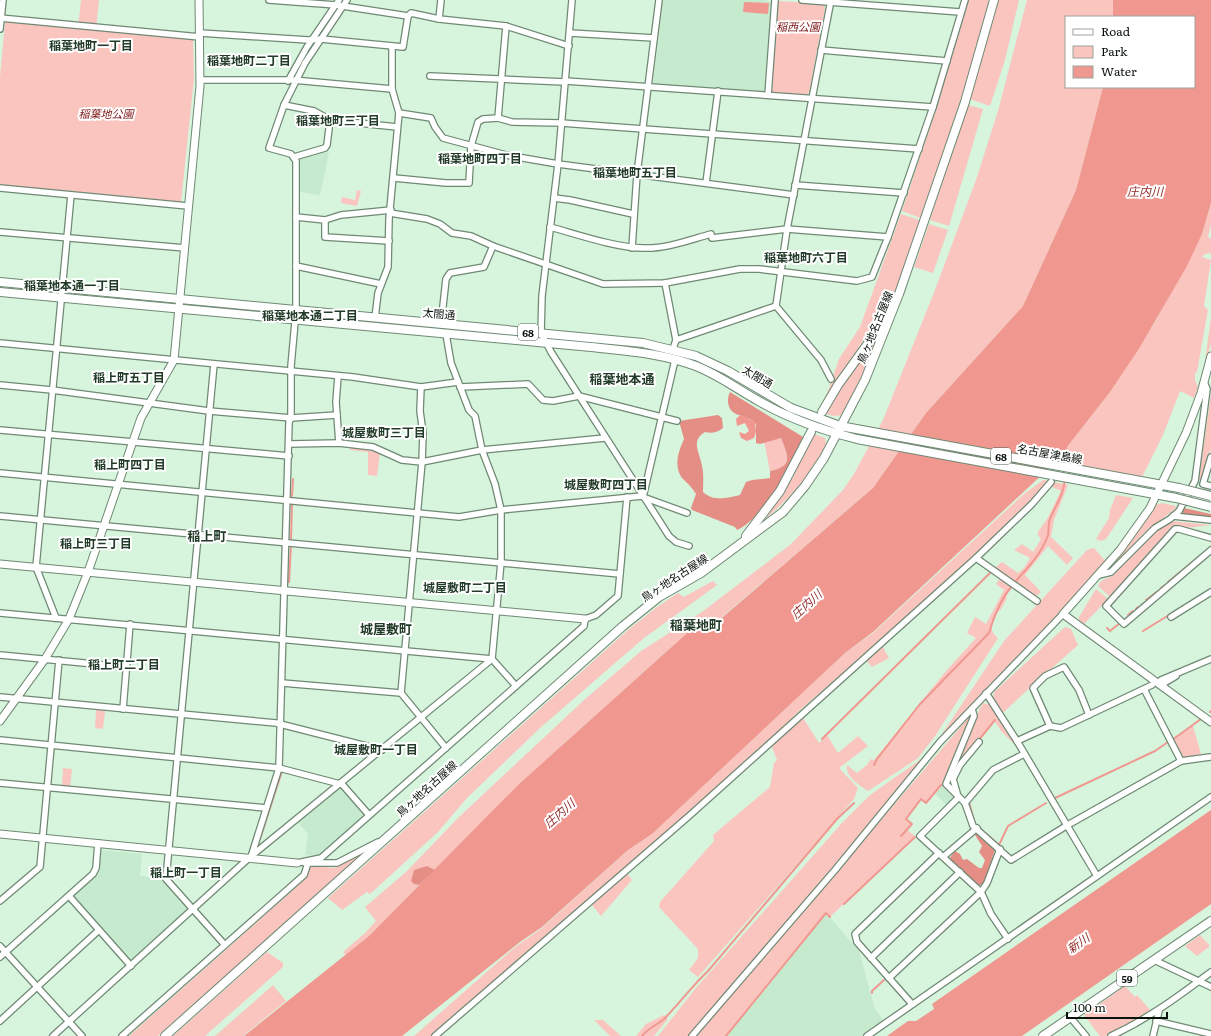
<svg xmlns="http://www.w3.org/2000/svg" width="1211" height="1036" font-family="Literata,'Noto Sans JP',serif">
<rect width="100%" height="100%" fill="#d7f4dd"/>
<g fill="#c6eace">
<polygon points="663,0 765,0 773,3 767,91 765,92 653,85"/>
<polygon points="324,152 329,153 320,195 300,192 300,157"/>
<polygon points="942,786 954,796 948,806 935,794"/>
<polygon points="340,788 343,788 363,813 363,817 319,856 305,855 308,834 298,822"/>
<polygon points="101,850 142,854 140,876 161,878 187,907 187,912 134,960 130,960 73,896 96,876 99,870"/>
<polygon points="826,913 859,951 875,1009 883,1020 861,1036 726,1036"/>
</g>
<g fill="#fbc5bf">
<polygon points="81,0 99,0 96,29 193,39 194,79 181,202 0,185 0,77 5,23 7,21 78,28"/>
<polygon points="968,0 989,0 986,20 965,91 923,219 902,211 936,109"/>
<polygon points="998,0 1019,0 1005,60 990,106 970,99"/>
<polygon points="1027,0 1113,0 1113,17 1066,17 1066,87 1103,87 1076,190 1023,306 926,413 873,488 716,622 695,626 519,784 435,870 427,866 414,884 419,885 369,936 346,955 343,952 365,933 376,921 365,907 406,872 459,817 583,701 641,651 702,612 791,544 843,490 854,474 883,420 935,290 976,180 998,111"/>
<polygon points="779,1 823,4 825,8 809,93 806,95 773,93 771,91 777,3"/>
<polygon points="968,105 983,109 949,226 930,220"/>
<polygon points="357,190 361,191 357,206 341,203 342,197 355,200"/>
<polygon points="1211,203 1211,224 1208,237 1211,239 1211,253 1205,254 1202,257 1211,260 1204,306 1208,310 1197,372 1195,373 1195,380 1198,387 1194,398 1180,391 1163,435 1142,477 1068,463 1067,447 1110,392 1155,322 1202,234"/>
<path d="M901,214l21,7 -26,72 -10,17 -7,2c-17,34 -41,65 -60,99l-1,-1 10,-19 11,-32 21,-32z"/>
<polygon points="929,224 948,230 933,273 914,267"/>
<polygon points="1211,317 1211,343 1204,369"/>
<polygon points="879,336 861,378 842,415 834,416 826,414 849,373"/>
<polygon points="1211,393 1211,449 1201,480 1199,480"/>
<path d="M814,434l11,4 1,6c-15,30 -35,54 -61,75l27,-40z"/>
<path d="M781,438c7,18 13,28 -11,33l-6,-30z"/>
<polygon points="351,446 380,452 377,476 368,475 368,452 350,450"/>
<polygon points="1043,480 1049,481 1012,521 907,618 800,710 745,766 466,1007 430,1036 414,1036 514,948 542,928 628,850 652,834 845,653 873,633 1024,494"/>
<path d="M1055,482l13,3 -14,35 -3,17 22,21 -6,7 -19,-19 -23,29 16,17 -6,5 -3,-1 -36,-27v-2l6,-5 16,11 6,-5 6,-10 -16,-8 8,-6 11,8 8,-13 -4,-5 2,-1 -1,-2c10,-10 16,-27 23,-40l-9,-4z"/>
<polygon points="1116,495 1133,498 1106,539 1101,541 1096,539 1109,518 1110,510"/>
<polygon points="1162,503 1176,506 1175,509 1145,532 1112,566 1156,505"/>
<polygon points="1171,521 1211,525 1186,528 1174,525 1110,597 1098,586 1101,581 1112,576 1150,535"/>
<polygon points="1094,548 1106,562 1057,617 940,737 1004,641 1087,550"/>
<path d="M1001,577l11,10 -6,9 1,2 -7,13h-2c-5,11 -11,19 0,27l-63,98 -17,22 -50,33c-9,-6 -23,-14 -21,-26l10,8 10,-8 4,-6 3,1 73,-90 29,-32 -9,-5 8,-16 11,7 18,-34 -8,-6z"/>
<polygon points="713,581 717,585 644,638 540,728 467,798 438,832 370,894 367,892 342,910 328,898 628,630 657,607 678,593 684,597"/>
<polygon points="1096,589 1108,599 1084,624 1079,620 1079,617"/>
<polygon points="1065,627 1071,629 1078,645 1052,668 1053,671 1043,675 1003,713 993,698 994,692"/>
<polygon points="881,644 889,658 872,667 865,659"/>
<polygon points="983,703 991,705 1018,748 1001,731 994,720 959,763 950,781 975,718"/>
<polygon points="96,710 105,711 103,729 95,728"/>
<polygon points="970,716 945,781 926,803 921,800 906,819 912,824 907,830 915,836 830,917 826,914 726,1036 696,1036"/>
<polygon points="800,717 803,718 819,743 827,735 838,753 858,736 868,746 839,768 858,788 854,799 698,977 689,970 698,958 698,949 659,907 660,902 714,841 713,835 770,787 774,763 777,760 771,745"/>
<polygon points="1193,726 1201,754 1181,758 1172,741"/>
<polygon points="924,757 832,868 689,1036 658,1036 696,988 842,823 870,795"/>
<polygon points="63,768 72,769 70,787 62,786"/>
<polygon points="366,851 158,1036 129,1036 292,891 306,878 311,866 335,868"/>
<polygon points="627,874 632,880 601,916 592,905"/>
<polygon points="1200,935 1210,946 1197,956 1185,946"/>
<polygon points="267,952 283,963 283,967 205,1036 173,1036"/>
<polygon points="273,985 286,1001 243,1036 215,1036"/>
<polygon points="1125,986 1135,997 1137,995 1152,1012 1135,1023 1105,1036 1100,1036 1084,1015"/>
<polygon points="664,1015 668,1019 654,1036 636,1036 646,1024"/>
<polygon points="594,1020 603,1020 621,1036 610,1036"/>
</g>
<g fill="#e58e86">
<path d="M730,392l73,45c-7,26 -42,83 -66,93l-2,-3 -43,-17 -1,-2 5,-14c-5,-8 -8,-10 -14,-16 -9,-12 -3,-28 2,-39l-5,-18 39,-6 4,3 1,10c-5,4 -11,6 -18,4 -15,9 -5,21 -3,34 2,9 1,17 1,26 11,10 24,6 37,3l6,-13 6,-2 18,-2v-7c24,-5 18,-15 11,-33l-21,6 -4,-1v-19c-9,-11 -26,-5 -28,-22 0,-4 0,-6 2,-10z"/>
<polygon points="1184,508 1211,514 1211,517 1184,515 1182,511"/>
<polygon points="976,831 995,849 985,881 981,885 977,885 949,859 955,851 960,854 963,860 967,859 979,868 982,868 985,860 979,852 982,846 975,835"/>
<polygon points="427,866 435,870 419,885 414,884 411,881 414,870"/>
</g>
<g fill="#f09890">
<polygon points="1113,0 1211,0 1211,203 1202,234 1187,266 1140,347 1110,392 1067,447 1068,463 1064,465 1061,457 873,632 845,653 652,834 628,850 542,927 520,942 402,1036 244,1036 369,936 519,784 695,626 717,622 873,488 926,413 1023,306 1076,190 1103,87 1194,87 1194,17 1113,17"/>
<polygon points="744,2 769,3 768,14 743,12"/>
<polygon points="739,416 744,416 755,422 756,432 754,438 747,441 741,438 739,432 745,434 749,431 745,423 737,426 736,419"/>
<polygon points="1211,810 1211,904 1022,1036 887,1036 908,1021 916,1021 934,1009 932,1004"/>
</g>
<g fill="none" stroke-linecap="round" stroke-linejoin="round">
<g stroke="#f09890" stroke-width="2">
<polyline points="292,496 293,479"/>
<polyline points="291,539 292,505"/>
<polyline points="289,582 291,545"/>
<polyline points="1168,582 1201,555"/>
<path d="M1014,583c13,-14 28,-30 34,-48 1,-5 0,-11 2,-16 6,-15 13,-22 15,-40"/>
<polyline points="1161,588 1165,585"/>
<polyline points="1146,600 1158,591"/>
<polyline points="1141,605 1144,603"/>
<polyline points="1136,609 1138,607"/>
<polyline points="1128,615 1133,611"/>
<polyline points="1107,628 1110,631 1120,623"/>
<polyline points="1143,631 1169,615"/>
<polyline points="1210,712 1211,711"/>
<polyline points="822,739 992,571"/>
<polyline points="1172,740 1201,719"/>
<polyline points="978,741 995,720"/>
<path d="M874,765l3,-6 43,-55 69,-71c5,-17 11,-33 23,-47"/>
<polyline points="1055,798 1155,751 1168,742"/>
<polyline points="969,802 975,824 999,845 1008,826 1046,803"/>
<polyline points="901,836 912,824 906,819 921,799 926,803 941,785"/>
<polyline points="260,839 282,771"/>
<polyline points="993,859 997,849"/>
<polyline points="844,904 915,837"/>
<polyline points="872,993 872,991 884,980"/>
<path d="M642,1036c6,-8 15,-11 22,-17 15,-15 28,-33 44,-48l129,-152 17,-16"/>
<polyline points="726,1036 826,913 830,917"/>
</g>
<defs>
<g id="minor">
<polyline points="269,0 336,5 408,16 411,13 439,19 506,26 569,46"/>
<polyline points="572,0 558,164 542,296 541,333 551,352 669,536 676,542 689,546"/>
<polyline points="802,0 960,12"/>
<polyline points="0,18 200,37"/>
<polyline points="439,19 441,0"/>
<polyline points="506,26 498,118 512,122 561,123 919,149"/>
<polyline points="0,29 3,0"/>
<polyline points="200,33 308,40 321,39 403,47 408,16"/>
<polyline points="570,33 654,38"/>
<polyline points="821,50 947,61"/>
<polyline points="430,76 565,82"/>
<polyline points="200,80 293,80 392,89"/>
<polyline points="288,81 307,47 339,0"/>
<polyline points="566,81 933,107"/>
<polyline points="768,95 775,0"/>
<polyline points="284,105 314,111 330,120 397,127"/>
<polyline points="399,113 431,118 435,127 443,138 506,155 558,164 794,195"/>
<polyline points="294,157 325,148 327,145 330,120"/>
<polyline points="394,178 446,183 469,183 471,146 478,122 483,119 498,118"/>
<polyline points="706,183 718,91"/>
<polyline points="795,185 904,193"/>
<polyline points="0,188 188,206"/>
<polyline points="554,198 570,200 633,214"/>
<polyline points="390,213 427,219 440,224 452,233 471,236 493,246 603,284 665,283 740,269 759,269 857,281 872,277 888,237 933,107 965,0"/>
<polyline points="296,217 325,220"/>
<path d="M550,227c26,7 67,21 93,21 23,1 46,-8 68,-14"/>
<polyline points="0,232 185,248"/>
<polyline points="712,238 787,229 888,237"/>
<polyline points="389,241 325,237 325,220 341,215 391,210"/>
<polyline points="632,248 637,174 659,0"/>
<polyline points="296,266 381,284"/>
<polyline points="665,283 676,340 673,349"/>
<polyline points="375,318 378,293 388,267 389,219 399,113 392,89 392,46"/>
<polyline points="441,324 446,279 450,273 484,267 493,246"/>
<polyline points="446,334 451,363 469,410 475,416 482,450 495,484 501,510 501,562 492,659 516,686"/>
<polyline points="676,340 776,306"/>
<polyline points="0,343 353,377 421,387 458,382"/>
<polyline points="675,360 643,497 687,513"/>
<polyline points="214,364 166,879 224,944"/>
<polyline points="338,376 336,402 339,443"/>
<polyline points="831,379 821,360 776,306 787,229 831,0"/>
<polyline points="0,385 52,390 209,411 291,418 337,415"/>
<polyline points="421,387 420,411 423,433 422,462 401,693 446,748"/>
<polyline points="460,387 528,384 543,400 553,401 579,396 677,421"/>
<polyline points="0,430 289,456"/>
<polyline points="289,444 339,443 373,447 402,460 422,462 482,450 605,438"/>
<polyline points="1211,457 1203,484 1211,486"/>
<polyline points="0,473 459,517 501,510 642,496"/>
<polyline points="0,516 620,574"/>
<polyline points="1173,516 1211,520"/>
<polyline points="1211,538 1179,529 1175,529 1106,606 1124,624 1211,550"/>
<polyline points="976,558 1037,601"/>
<polyline points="1099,575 1111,572 1155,528 1170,519 1179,511 1195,481 1207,389 1204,382"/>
<polyline points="0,613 492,659 250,857 53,1036"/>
<polyline points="1171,617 1211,592"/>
<polyline points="56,618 36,567 71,195"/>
<polyline points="0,655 126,667"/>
<polyline points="1161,680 1211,659"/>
<polyline points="282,683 401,693"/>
<polyline points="1161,685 1176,676"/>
<polyline points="1144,689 1181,761"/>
<polyline points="986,693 1017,741 1097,876"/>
<polyline points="0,697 276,723 382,750"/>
<polyline points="123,709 130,624"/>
<polyline points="972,709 974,716 946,784 965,803 973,826 1011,860 1066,826 1181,761 1210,757"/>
<polyline points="1050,726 1033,688 1045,676 1064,667 1079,690 1089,715"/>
<polyline points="0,740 279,768 340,784"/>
<polyline points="1017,741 1050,726 1061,728 1152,685"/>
<polyline points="0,783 266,808"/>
<polyline points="341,783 369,815"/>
<polyline points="957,793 953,779 960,765 979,742"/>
<polyline points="959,797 920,836 981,892 991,914 1008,939"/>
<polyline points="965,803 993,770 1024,754"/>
<polyline points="251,857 279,768 289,422 291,418 291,366 296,311 296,161 291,154 269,148 284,105 305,63 347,0"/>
<polyline points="943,857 977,828"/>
<polyline points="297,863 321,858 584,626 585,619 596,615 618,596 627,497"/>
<polyline points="305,863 337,863 378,842"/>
<polyline points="69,896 131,966"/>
<polyline points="0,901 40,867 59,660"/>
<polyline points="0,946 82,1036"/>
<polyline points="0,957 93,874 96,868 98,843"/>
<polyline points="871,958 960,872"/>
<polyline points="1154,960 1211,987"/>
<polyline points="889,978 857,942 855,934 939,853"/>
<polyline points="912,1004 889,978 981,892 987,883 1000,849"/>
<polyline points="1070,1017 1086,1036"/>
<polyline points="0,1021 99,930"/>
<polyline points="1156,1021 1211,1034"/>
<polyline points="122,1036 304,875 308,863"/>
<polyline points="435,1036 689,816 976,558 1032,504 1051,482"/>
<polyline points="692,1036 835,870 940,742 1063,614"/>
<polyline points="867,1036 1211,797"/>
<path d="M1111,1036c37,-17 68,-40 100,-64"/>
<polyline points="1153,1036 1159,1011"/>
</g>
<g id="tertiary">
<polyline points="1211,356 1201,393 1186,433 1150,508 1120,550 1063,614 1211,722"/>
<polyline points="0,564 585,619"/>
<polyline points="0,721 45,659 69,619 88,572 141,418 174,360 200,86 199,0"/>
<polyline points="0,834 297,863"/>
</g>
<g id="secondary">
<polyline points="822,412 838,385 887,317"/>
<polyline points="746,536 780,491 811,432"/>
<polyline points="165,1036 623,626 659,597 701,573 783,512 805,486 824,458 865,380 899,294 965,102 994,0"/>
</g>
<g id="primary">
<polyline points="0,282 643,343 696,356 728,371 791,408 840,426 1179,488"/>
<path d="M0,292l591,55c35,4 71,6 105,19 23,9 41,23 61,34 32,19 65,30 100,39l319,59"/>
<polyline points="1043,1036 1211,921"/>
</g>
</defs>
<use href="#minor" stroke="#6f8974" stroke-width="8"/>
<use href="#tertiary" stroke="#6f8974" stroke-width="9"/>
<use href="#secondary" stroke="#6f8974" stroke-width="10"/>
<use href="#primary" stroke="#6f8974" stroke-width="10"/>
<use href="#minor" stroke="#fff" stroke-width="5.5"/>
<use href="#tertiary" stroke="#fff" stroke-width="7"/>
<use href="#secondary" stroke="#fff" stroke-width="8"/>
<use href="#primary" stroke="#fff" stroke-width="8"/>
<defs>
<g id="primary-bridge">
<polyline points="1179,488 1211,496"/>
<polyline points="1176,498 1211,507"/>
</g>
</defs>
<use href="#primary-bridge" stroke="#6f8974" stroke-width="10" stroke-linecap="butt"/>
<use href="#primary-bridge" stroke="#fff" stroke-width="8"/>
</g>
<g text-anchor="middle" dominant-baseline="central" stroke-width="4" stroke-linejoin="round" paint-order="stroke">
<g fill="#fff" stroke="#535a54" stroke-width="1">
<rect x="518" y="324" width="20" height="16" rx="3"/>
<rect x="991" y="448" width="20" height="16" rx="3"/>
<rect x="1117" y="970" width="20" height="16" rx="3"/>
</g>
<g font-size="10" font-weight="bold" fill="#09130b">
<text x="528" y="332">68</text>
<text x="1001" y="456">68</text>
<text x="1127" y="978">59</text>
</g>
<g font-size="11" font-style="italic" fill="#7e1819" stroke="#fff">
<text x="798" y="26">稲西公園</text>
<text x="106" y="113">稲葉地公園</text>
</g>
<g font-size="11" fill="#09130b" stroke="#fff">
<text transform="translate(439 313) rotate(5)">太閤通</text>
<text transform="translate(874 327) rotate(-68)">鳥ヶ地名古屋線</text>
<text transform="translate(758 376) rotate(31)">太閤通</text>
<text transform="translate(1050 453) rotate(10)">名古屋津島線</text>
<text transform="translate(674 577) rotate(-33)">鳥ヶ地名古屋線</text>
<text transform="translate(426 788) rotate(-42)">鳥ヶ地名古屋線</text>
</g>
<g font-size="12" font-weight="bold" fill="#233b29" stroke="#fff">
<text x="91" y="45">稲葉地町一丁目</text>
<text x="249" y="60">稲葉地町二丁目</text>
<text x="338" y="120">稲葉地町三丁目</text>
<text x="480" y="158">稲葉地町四丁目</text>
<text x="635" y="172">稲葉地町五丁目</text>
<text x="806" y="257">稲葉地町六丁目</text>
<text x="72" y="285">稲葉地本通一丁目</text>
<text x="310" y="315">稲葉地本通二丁目</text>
<text x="129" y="377">稲上町五丁目</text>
<text x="384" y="432">城屋敷町三丁目</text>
<text x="130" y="464">稲上町四丁目</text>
<text x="606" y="484">城屋敷町四丁目</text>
<text x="96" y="543">稲上町三丁目</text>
<text x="465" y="587">城屋敷町二丁目</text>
<text x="124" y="664">稲上町二丁目</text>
<text x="376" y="749">城屋敷町一丁目</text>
<text x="186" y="872">稲上町一丁目</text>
</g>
<g font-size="12" font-style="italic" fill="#932e2b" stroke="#fff">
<text x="1145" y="191">庄内川</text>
<text transform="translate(806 604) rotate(-42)">庄内川</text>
<text transform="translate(559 813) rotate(-41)">庄内川</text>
<text transform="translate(1078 943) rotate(-35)">新川</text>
</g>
<g font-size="13" font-weight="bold" fill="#233b29" stroke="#fff">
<text x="622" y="378">稲葉地本通</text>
<text x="207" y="535">稲上町</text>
<text x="696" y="624">稲葉地町</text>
<text x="386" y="628">城屋敷町</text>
</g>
</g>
<rect x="1065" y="16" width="130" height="72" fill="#ffffff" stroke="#9da19d"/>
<rect x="1073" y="29" width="20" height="6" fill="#ffffff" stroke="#9da19d"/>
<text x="1101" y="36" font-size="12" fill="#09130b">Road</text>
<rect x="1073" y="46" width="20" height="12" fill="#fbc5bf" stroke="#9da19d"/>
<text x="1101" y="56" font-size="12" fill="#09130b">Park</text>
<rect x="1073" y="66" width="20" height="12" fill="#f09890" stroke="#9da19d"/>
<text x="1101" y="76" font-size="12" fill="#09130b">Water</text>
<path d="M1067 1012v6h100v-6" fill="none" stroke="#09130b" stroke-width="2"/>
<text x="1073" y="1012" font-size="12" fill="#09130b" stroke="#ffffff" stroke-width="3" paint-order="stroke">100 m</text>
</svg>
